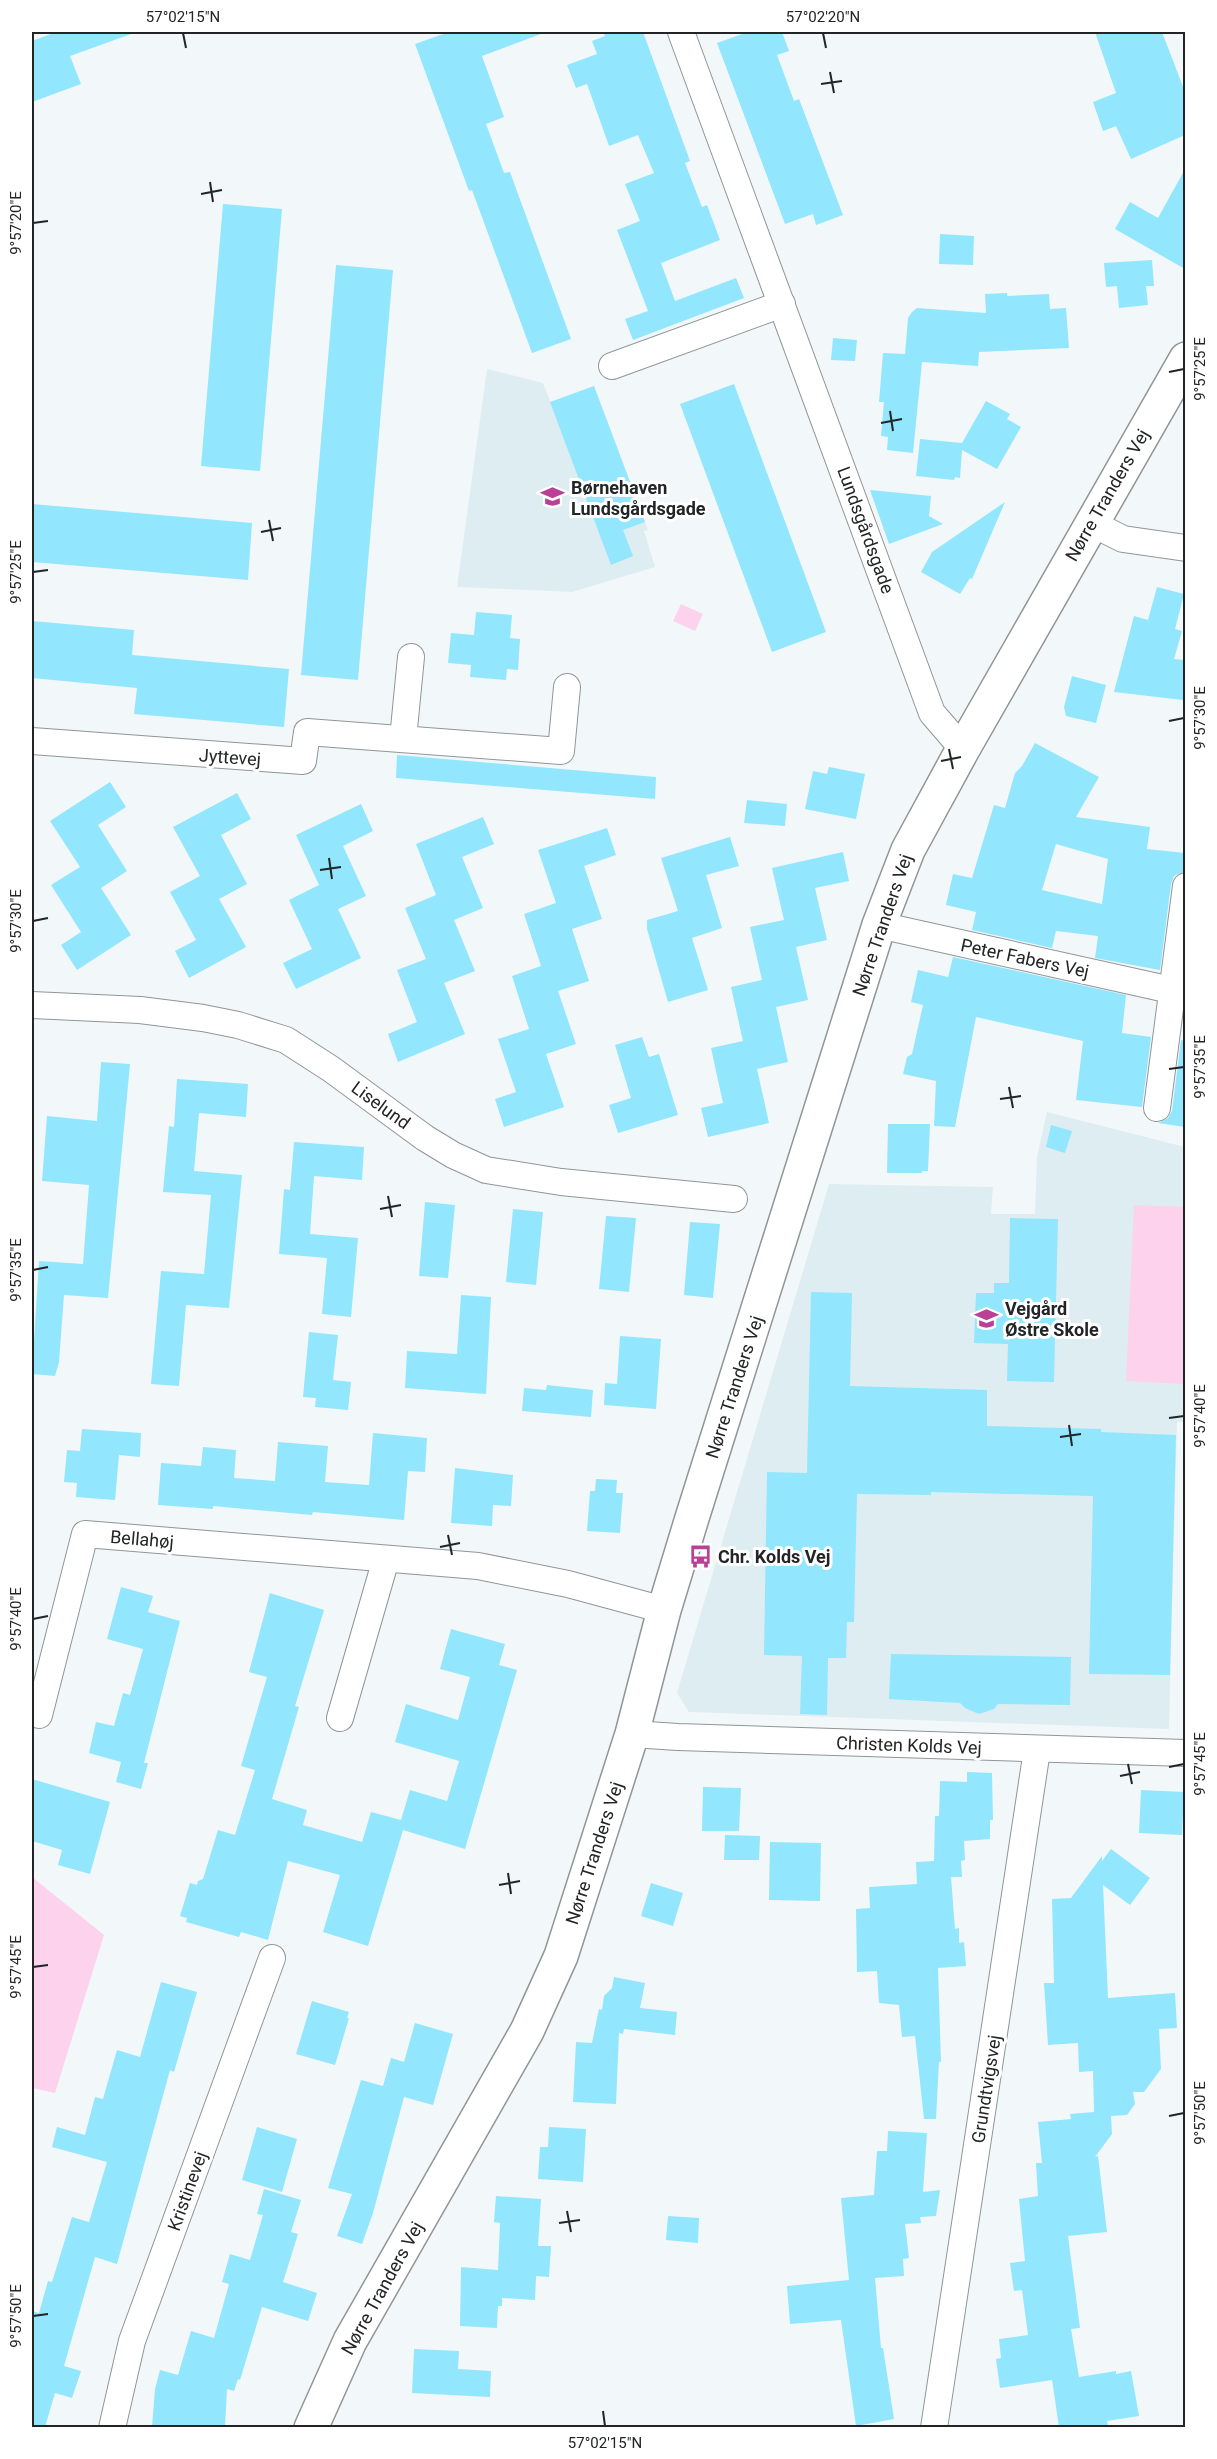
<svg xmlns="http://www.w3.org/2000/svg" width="1217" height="2459" font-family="Roboto,sans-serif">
<rect width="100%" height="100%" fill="#f2f8fa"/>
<g fill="#deedf2">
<polygon points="487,369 543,383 561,428 604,412 648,530 644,531 655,567 572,592 457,587"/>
<polygon points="1047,1112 1185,1147 1186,1422 1177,1422 1169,1729 689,1712 677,1693 829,1184 993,1187 991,1214 1035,1214 1037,1157"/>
</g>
<g fill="#fdd2ec">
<polygon points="681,604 703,614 695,631 673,621"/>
<polygon points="1134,1205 1185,1207 1185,1384 1126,1381"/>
<polygon points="32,1877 104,1935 55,2093 32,2088"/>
</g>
<g fill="#92e6fd" fill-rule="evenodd">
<polygon points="56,32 130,32 131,34 70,56 81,84 32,102 32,41"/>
<polygon points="449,32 541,32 541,34 482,56 504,117 486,124 504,173 510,172 571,339 532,353 472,190 469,191 415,44"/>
<polygon points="603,32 643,32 690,161 685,163 702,207 707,205 720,240 661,263 675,301 736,278 744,298 633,340 625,319 648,311 617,230 640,221 625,184 654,173 638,135 609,146 587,84 576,88 567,65 597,54 592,41 605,36"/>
<polygon points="748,32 782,32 789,51 777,55 794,101 799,99 843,215 816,225 813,214 785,224 717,43"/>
<polygon points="1095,32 1162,32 1185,92 1185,135 1131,159 1116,126 1103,131 1093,102 1116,93"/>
<polygon points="1185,169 1185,269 1115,229 1130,202 1158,218"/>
<polygon points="223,204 282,209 260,471 201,466"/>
<polygon points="940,234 974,236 973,265 939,264"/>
<polygon points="1152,260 1154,286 1146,286 1148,305 1119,308 1117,286 1106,287 1104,263"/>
<polygon points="336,265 393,270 358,680 301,675"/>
<polygon points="1007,293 1007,296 1049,294 1050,309 1066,308 1069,348 979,352 978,366 922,362 913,453 887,450 888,437 881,436 884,402 879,402 883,353 905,354 908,318 912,312 917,308 986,313 985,294"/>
<polygon points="833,338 857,340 855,361 831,360"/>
<polygon points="734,384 826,632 772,652 680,404"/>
<polygon points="594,386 645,522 623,530 633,556 611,565 550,402"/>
<polygon points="986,401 1010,414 1007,419 1021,427 997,469 962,450 960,478 955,477 954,480 916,476 920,439 962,443"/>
<polygon points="870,490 931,496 929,516 943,524 889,544"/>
<polygon points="1005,502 972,579 970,578 960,594 921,572 932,552"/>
<polygon points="32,504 252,523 248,580 32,562"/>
<polygon points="1157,587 1184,594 1175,629 1182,631 1174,659 1185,660 1183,700 1114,692 1134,616 1148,620"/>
<polygon points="476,612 512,615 510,638 520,639 518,670 507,669 506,680 470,677 471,665 448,663 451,633 474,635"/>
<polygon points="32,621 134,630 132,655 289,669 284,727 134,714 137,688 32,678"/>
<polygon points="1072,676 1106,685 1096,723 1066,716 1064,707"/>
<path d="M1035,743l64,34 -23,40 74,10 -3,22 38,4v18l-11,5 -3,8 -11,86 -65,-12 3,-22 -42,-5 -4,17 -80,-18 4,-18 -30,-7 7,-31 19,4 22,-73 11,3 10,-35 7,-7zM1056,844l52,15 -6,45 -60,-14z"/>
<polygon points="397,755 656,777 655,799 396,778"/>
<polygon points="829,767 865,774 856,819 805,809 813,771 827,774"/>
<polygon points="110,782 126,807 98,825 127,871 101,888 131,935 77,970 61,945 81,932 51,885 80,867 50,821"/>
<polygon points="237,793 251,819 221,835 247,884 219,899 246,947 189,978 175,951 196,940 170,892 200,876 173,827"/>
<polygon points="747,800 787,804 785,826 744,823"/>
<polygon points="361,804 373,831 343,846 366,896 338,909 361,958 296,989 283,963 312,949 289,900 319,885 296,835"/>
<polygon points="483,817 494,844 462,857 483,908 454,920 475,971 444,983 465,1034 398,1062 388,1034 417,1022 397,970 426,959 405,908 436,895 416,844"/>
<polygon points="607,828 616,855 584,866 602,919 572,929 589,981 558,991 576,1044 546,1054 564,1107 504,1127 495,1099 516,1092 498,1039 529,1029 512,976 541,966 524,914 556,903 538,850"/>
<polygon points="730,837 739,866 706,875 722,928 692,938 708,990 668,1002 647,929 647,920 678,911 661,858"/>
<polygon points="843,852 849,881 815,888 827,940 796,947 808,1000 776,1007 788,1062 757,1069 769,1123 708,1137 701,1108 723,1103 711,1048 743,1041 731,987 762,980 750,927 784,920 772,868"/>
<polygon points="953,957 1126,995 1122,1033 1151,1037 1142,1107 1076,1100 1083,1041 976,1017 955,1127 934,1126 936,1081 903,1074 907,1057 912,1054 923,1005 911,1002 918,970 948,977"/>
<polygon points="642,1037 649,1057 659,1054 678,1115 618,1133 609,1105 631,1098 615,1045"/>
<polygon points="1181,1040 1185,1041 1185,1127 1158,1123 1168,1118 1172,1111"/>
<polygon points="101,1062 130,1064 108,1298 64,1295 59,1362 55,1376 32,1374 39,1261 83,1264 89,1185 42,1181 47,1116 97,1121"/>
<polygon points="177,1079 248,1084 246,1117 199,1113 194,1171 242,1175 229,1308 186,1305 179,1386 151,1384 161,1271 204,1274 211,1195 163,1192 169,1126 174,1127"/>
<polygon points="888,1124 930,1124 928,1171 922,1171 922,1173 887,1173"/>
<polygon points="1051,1125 1072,1131 1065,1153 1046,1147"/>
<polygon points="294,1142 364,1147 362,1180 314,1176 310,1234 358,1238 351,1317 322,1314 327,1258 279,1254 284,1189 290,1190"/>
<polygon points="425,1202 455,1205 448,1278 419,1276"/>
<polygon points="513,1209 543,1212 536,1285 506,1282"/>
<polygon points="606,1216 636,1218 629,1292 599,1289"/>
<polygon points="1010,1218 1058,1219 1054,1382 1007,1381 1008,1344 974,1343 976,1293 994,1293 994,1283 1009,1283"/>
<polygon points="690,1222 720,1224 713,1298 684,1295"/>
<polygon points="811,1292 852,1293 850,1386 987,1390 987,1426 1101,1429 1101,1432 1176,1435 1170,1675 1089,1674 1093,1496 931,1492 931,1495 857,1494 854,1622 847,1622 846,1658 828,1658 827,1715 800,1714 802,1656 764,1655 767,1472 807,1473"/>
<polygon points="461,1295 491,1297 486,1394 405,1388 407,1351 457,1354"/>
<polygon points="309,1332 338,1335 333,1380 351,1382 348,1410 315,1407 316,1398 303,1397"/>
<polygon points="620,1336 661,1339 656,1409 604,1405 605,1383 617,1384"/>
<polygon points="547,1385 593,1390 591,1417 522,1411 524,1388 546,1390"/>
<polygon points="82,1429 141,1433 140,1457 119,1455 115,1500 76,1497 77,1483 64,1482 67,1450 80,1451"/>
<polygon points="373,1433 427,1438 425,1472 408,1471 404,1520 313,1512 312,1515 213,1506 213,1509 158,1505 161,1463 201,1466 203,1447 236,1450 234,1478 275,1481 278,1442 328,1446 325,1482 369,1485"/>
<polygon points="455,1468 513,1475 511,1506 493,1505 492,1526 451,1523"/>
<polygon points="596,1479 617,1480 616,1493 623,1493 620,1533 587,1531 590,1491 595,1491"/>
<polygon points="121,1587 153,1596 148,1612 180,1621 144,1763 148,1763 141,1789 116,1782 121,1762 89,1753 96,1722 114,1726 123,1693 130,1695 143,1649 107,1639"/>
<polygon points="270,1593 324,1610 295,1706 299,1707 272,1799 307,1810 303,1825 362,1842 371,1812 401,1820 410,1790 447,1801 459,1761 395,1742 406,1704 458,1720 470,1677 440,1669 451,1629 505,1644 499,1665 517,1670 465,1849 403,1830 368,1946 323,1932 340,1875 288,1861 268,1940 241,1932 239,1937 186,1922 187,1918 180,1916 190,1883 197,1885 198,1881 203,1879 218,1830 235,1835 255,1770 241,1766 267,1677 249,1672"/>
<polygon points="891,1654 1071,1657 1070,1705 998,1704 994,1709 979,1714 965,1708 960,1703 889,1699"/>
<polygon points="967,1772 992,1773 993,1820 990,1820 990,1839 964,1841 965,1860 961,1861 962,1877 951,1877 955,1929 959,1928 959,1943 964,1942 966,1966 938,1968 941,2062 939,2062 936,2119 924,2119 915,2036 902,2037 899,2005 879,2003 877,1971 857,1972 856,1909 870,1908 869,1887 917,1884 916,1862 934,1861 935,1816 939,1816 940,1781 967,1782"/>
<polygon points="32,1779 110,1802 90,1874 58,1865 62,1850 32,1841"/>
<polygon points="703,1787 741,1788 739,1831 702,1831"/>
<polygon points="1141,1790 1184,1792 1182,1835 1139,1833"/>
<polygon points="725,1835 760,1836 759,1860 724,1860"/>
<polygon points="770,1842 821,1843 820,1901 769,1900"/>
<polygon points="1111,1849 1150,1878 1130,1905 1103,1885 1108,1998 1175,1993 1177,2028 1159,2029 1161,2069 1144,2092 1133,2092 1135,2104 1127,2115 1111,2116 1112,2134 1095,2157 1098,2156 1107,2232 1068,2236 1080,2328 1071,2329 1079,2377 1116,2371 1116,2374 1131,2371 1139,2416 1107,2421 1108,2427 1059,2427 1052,2380 1000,2388 996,2359 1001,2358 999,2339 1028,2335 1022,2290 1014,2291 1010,2263 1025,2261 1019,2199 1038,2196 1036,2163 1042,2163 1038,2122 1071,2119 1070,2114 1094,2112 1093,2071 1079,2072 1078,2043 1048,2045 1044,1983 1054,1983 1052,1899 1071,1898 1102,1856 1102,1861"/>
<polygon points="651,1883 683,1893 673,1926 641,1916"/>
<polygon points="614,1977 645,1983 640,2008 677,2012 675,2035 624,2029 623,2034 619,2033 616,2104 573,2102 576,2042 592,2043 599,2009 602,2010 604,1996 612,1988"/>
<polygon points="161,1982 197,1992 174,2072 170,2070 117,2264 95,2257 64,2366 81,2371 72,2398 55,2393 45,2427 32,2427 32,2311 39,2313 48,2281 52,2282 72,2217 89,2222 107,2162 52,2147 57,2127 85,2135 95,2097 103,2099 117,2050 140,2057"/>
<polygon points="312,2001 349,2012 347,2018 349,2018 335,2065 296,2054"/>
<polygon points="415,2023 453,2034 433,2105 404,2097 373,2213 362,2244 337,2236 352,2194 328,2188 361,2080 383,2086 391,2058 404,2062"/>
<polygon points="257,2127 297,2139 282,2192 242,2180"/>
<polygon points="549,2127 586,2129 583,2182 538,2179 540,2147 548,2147"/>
<polygon points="888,2131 927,2133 923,2192 940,2190 936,2216 920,2217 921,2223 905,2224 909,2258 903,2259 904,2276 875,2278 881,2348 883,2348 894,2419 856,2426 841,2320 790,2324 787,2286 849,2280 841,2198 874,2195 877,2151 887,2151"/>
<polygon points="264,2189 301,2200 291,2232 298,2234 283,2282 317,2293 308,2321 262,2307 240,2380 238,2379 234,2391 227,2389 225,2427 152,2427 155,2389 160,2370 178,2375 191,2331 214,2338 229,2284 222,2282 230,2254 250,2260 263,2215 257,2214"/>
<polygon points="496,2196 541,2199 538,2246 551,2246 549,2277 536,2276 535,2300 502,2298 502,2306 498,2306 497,2328 460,2326 461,2267 498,2270 500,2223 494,2222"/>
<polygon points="668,2216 699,2218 698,2243 666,2240"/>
<polygon points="414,2349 459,2351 458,2369 491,2371 490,2397 412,2393"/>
</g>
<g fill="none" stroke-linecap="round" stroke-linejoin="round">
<defs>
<g id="street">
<polyline points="681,32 932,713 963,749"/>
<polyline points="612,366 782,304"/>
<polyline points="1091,523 1123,539 1186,548"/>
<polyline points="403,739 411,657"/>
<polyline points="32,741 303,761 307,732 561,751 567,687"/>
<polyline points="879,925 1171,990"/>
<polyline points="32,1005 140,1010 203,1018 238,1025 286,1040 331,1069 425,1138 453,1155 486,1170 561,1182 734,1199"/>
<polyline points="1157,1108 1186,886"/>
<polyline points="39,1715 85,1534 478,1566 568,1584 664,1610"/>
<polyline points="340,1718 386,1559"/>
<polyline points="632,1734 678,1737 1186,1753"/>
<polyline points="112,2428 132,2341 272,1958"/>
<polyline points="934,2428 1037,1750"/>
</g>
<polyline id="secondary" points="311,2428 350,2341 527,2031 561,1956 632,1734 664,1610 692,1518 879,925 908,850 963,749 1186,359"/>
</defs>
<use href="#street" stroke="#909597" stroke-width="28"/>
<use href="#secondary" stroke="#909597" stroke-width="36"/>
<use href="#street" stroke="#fff" stroke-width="26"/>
<use href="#secondary" stroke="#fff" stroke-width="33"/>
</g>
<path fill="none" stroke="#222425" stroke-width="2" d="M183,33l3,15M823,33l3,15M830,72l4,21M821,84l21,-3M210,182l3,20M201,194l21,-4M33,223l15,-2M1169,372l15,-3M890,411l3,20M881,423l21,-4M269,520l4,21M261,532l20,-4M33,572l15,-2M1169,721l15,-3M949,749l4,20M941,761l20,-4M329,858l3,21M320,870l21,-3M33,921l15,-3M1169,1069l15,-2M1009,1087l4,21M1000,1099l21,-3M388,1196l4,21M380,1209l21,-4M33,1270l15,-3M1169,1418l15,-2M1069,1425l3,21M1060,1437l21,-3M448,1535l4,20M440,1547l20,-4M33,1619l15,-3M1128,1764l4,20M1169,1767l15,-3M1120,1776l20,-4M508,1873l3,21M499,1885l21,-4M33,1967l15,-2M1169,2116l15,-3M567,2211l4,21M559,2223l21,-3M33,2316l15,-2M603,2411l2,15"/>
<defs>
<symbol id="school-bare" viewBox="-9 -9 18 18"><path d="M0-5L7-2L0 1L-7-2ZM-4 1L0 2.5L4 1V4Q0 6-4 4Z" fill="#b94095" stroke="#fff" stroke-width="2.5" paint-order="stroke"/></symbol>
<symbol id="bus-bare" viewBox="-9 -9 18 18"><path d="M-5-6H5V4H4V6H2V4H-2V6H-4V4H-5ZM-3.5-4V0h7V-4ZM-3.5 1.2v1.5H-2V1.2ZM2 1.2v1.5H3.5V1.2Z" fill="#b94095" stroke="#fff" stroke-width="2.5" paint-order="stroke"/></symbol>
</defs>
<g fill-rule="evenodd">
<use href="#school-bare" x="536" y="480" width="33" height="33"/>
<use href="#school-bare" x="970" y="1302" width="33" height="33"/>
<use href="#bus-bare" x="684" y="1540" width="33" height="33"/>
</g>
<g text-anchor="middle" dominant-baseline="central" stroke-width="6" stroke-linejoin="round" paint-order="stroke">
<g font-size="18" font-weight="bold" fill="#222425" stroke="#fff" text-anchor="start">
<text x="571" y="487">Børnehaven<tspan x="571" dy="21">Lundsgårdsgade</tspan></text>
<text x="1005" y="1308">Vejgård<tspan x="1005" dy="21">Østre Skole</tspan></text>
<text x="718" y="1556">Chr. Kolds Vej</text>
</g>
<g font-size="18" fill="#222425" stroke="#fff">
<text transform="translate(1107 495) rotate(-60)">Nørre Tranders Vej</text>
<text transform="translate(866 530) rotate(70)">Lundsgårdsgade</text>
<text transform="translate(230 757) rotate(4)">Jyttevej</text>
<text transform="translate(882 925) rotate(-71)">Nørre Tranders Vej</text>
<text transform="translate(1025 958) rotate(12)">Peter Fabers Vej</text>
<text transform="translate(381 1105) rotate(36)">Liselund</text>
<text transform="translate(734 1387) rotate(-72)">Nørre Tranders Vej</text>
<text transform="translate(142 1539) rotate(5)">Bellahøj</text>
<text transform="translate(909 1745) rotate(2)">Christen Kolds Vej</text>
<text transform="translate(594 1853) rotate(-72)">Nørre Tranders Vej</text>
<text transform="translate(986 2089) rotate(-81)">Grundtvigsvej</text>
<text transform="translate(187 2191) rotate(-70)">Kristinevej</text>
<text transform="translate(382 2288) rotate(-61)">Nørre Tranders Vej</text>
</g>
</g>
<rect width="1217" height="2459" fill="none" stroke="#ffffff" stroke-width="66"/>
<rect x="33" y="33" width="1151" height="2393" fill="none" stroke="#222425" stroke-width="2"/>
<g font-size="15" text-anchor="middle" fill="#222425">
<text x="183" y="22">57°02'15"N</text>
<text x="823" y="22">57°02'20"N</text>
<text transform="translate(16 223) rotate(-90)" y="5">9°57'20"E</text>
<text transform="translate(1200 369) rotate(-90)" y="5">9°57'25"E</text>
<text transform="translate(16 572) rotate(-90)" y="5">9°57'25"E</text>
<text transform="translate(1200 718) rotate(-90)" y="5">9°57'30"E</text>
<text transform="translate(16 921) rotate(-90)" y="5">9°57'30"E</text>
<text transform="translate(1200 1067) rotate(-90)" y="5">9°57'35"E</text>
<text transform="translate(16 1270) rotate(-90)" y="5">9°57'35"E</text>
<text transform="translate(1200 1416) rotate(-90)" y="5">9°57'40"E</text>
<text transform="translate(16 1619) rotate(-90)" y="5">9°57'40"E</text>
<text transform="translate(1200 1764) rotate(-90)" y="5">9°57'45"E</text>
<text transform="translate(16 1967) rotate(-90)" y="5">9°57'45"E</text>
<text transform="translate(1200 2113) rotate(-90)" y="5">9°57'50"E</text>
<text transform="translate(16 2316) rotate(-90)" y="5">9°57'50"E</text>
<text x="605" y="2448">57°02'15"N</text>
</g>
</svg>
